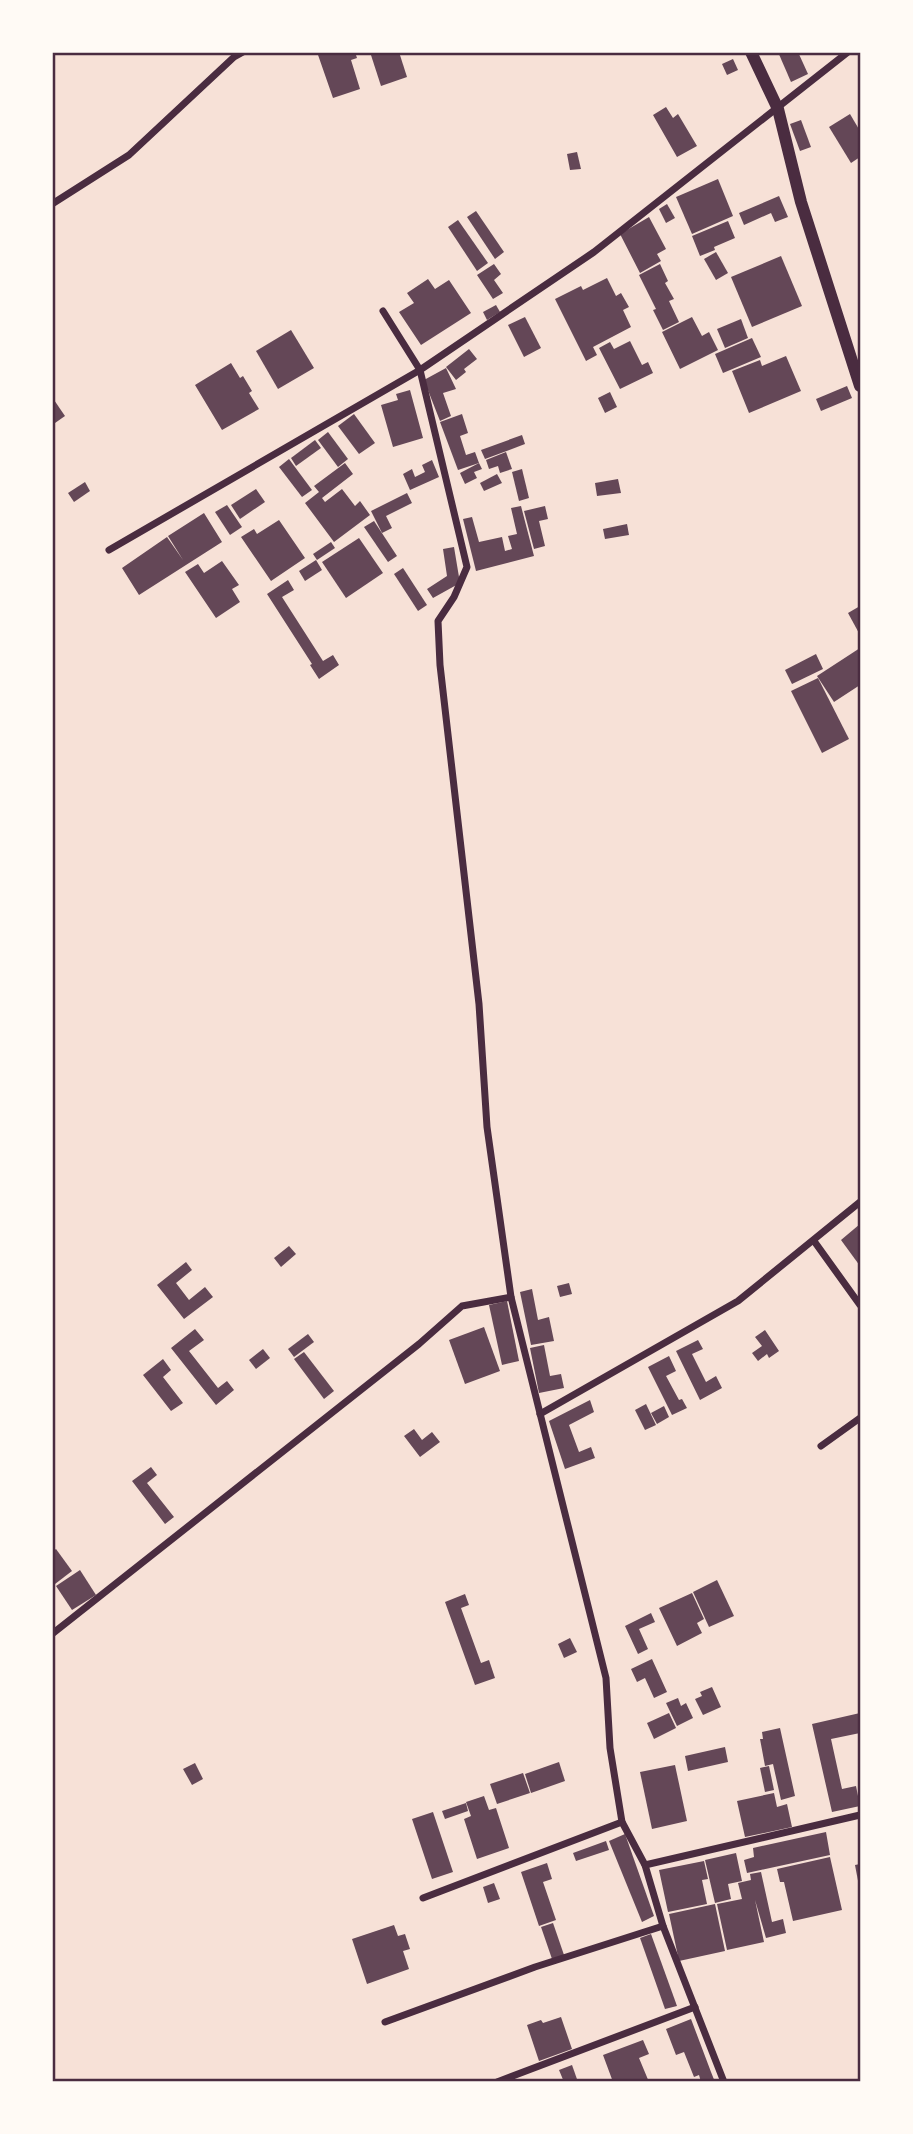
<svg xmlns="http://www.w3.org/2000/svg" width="913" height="2134" font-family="'Open Sans',sans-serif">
<rect width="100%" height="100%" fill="#f7e1d7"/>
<g fill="#644757">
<polygon points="317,52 355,52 357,58 351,60 360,89 333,98"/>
<polygon points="370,52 399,52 407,77 381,86"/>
<polygon points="778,52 798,52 808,74 791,82"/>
<polygon points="733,59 738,70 727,75 722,64"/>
<polygon points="666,107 673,118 678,114 697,146 677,157 653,115"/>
<polygon points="850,114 860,131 860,157 851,163 829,127"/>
<polygon points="801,120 811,147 800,151 790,124"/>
<polygon points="577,152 581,169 570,170 567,154"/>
<polygon points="718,179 733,216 692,234 676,197"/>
<polygon points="779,196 788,217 775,222 771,213 744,225 739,213"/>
<polygon points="667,204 675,218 666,223 659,209"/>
<polygon points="476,211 504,252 495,259 467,217"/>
<polygon points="649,217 666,249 657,254 661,261 640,273 620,234"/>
<polygon points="458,220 488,263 477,271 448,227"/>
<polygon points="728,221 735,238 714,247 715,250 700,256 692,236"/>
<polygon points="716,252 728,273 716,280 704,259"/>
<polygon points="781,256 802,306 752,327 731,277"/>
<polygon points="494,264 501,274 494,280 503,293 493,299 477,275"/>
<polygon points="660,264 668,281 665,283 674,299 669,301 679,322 663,330 653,310 656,309 639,275"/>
<polygon points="607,278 616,296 621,293 629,307 623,310 631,327 593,347 597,355 586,361 555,299 581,286 583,290"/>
<polygon points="428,279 435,289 449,280 471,313 421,345 399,312 414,303 407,293"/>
<polygon points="496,305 500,312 487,320 483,312"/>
<polygon points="525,317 541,348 524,357 508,325"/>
<polygon points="692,317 702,336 709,332 718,350 680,369 662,332"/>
<polygon points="741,319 748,338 725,348 717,329"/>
<polygon points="291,330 314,368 278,389 256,351"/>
<polygon points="752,338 761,357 723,373 715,354"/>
<polygon points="630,341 642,365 648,362 653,373 620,389 599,348 610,342 614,349"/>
<polygon points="469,349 477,359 464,369 466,372 456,380 446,367"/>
<polygon points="786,356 801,391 749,413 732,371 760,360 762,366"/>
<polygon points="231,363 240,378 243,376 252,391 249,393 259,409 222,430 195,385"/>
<polygon points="446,368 456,389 443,393 451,416 440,421 424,380"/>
<polygon points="847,386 852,398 821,411 816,399"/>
<polygon points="410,390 423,438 393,447 381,405 398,400 396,394"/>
<polygon points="610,392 617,407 605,413 598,398"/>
<polygon points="52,397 65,416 55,423 52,420"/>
<polygon points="354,414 375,443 359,454 338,426"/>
<polygon points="462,414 468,433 460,436 466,455 475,452 479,463 458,470 440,422"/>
<polygon points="328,432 348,459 338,467 318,440"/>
<polygon points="522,435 525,444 485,459 481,450"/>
<polygon points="315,440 321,448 296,466 291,458"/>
<polygon points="506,452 512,469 500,473 498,466 489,469 486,460"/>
<polygon points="289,459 312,490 302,497 279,467"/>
<polygon points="432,460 439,477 410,490 403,474 412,469 415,477 425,472 422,465"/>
<polygon points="345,463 353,474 322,498 325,502 342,489 355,506 360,501 370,515 334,542 305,503 319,492 314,486"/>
<polygon points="479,463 482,469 474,472 477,478 465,484 460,473"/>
<polygon points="522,469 529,498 519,501 512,472"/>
<polygon points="497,474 502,483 484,491 480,483"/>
<polygon points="618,479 621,493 597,496 595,483"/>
<polygon points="85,482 90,491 74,502 68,493"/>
<polygon points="256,489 265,502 240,519 231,505"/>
<polygon points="407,493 412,503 386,516 392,528 382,533 371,511"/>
<polygon points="227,505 242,527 230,535 215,512"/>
<polygon points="521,506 534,556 476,571 463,519 472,517 479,542 502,537 505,551 512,549 508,536 517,534 511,508"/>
<polygon points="545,506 548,519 539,521 545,546 534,549 524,511"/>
<polygon points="204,513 222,542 139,595 122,568 167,537 183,560 168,536"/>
<polygon points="279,520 305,558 271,581 241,537 254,529 257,534"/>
<polygon points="374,521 397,556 388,562 364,527"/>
<polygon points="627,524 629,535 605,539 603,529"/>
<polygon points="359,538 383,573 346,598 322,562"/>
<polygon points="331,542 335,548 317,560 313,554"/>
<polygon points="454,547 460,583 433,598 427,589 447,576 443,549"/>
<polygon points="316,560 322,570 305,581 299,571"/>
<polygon points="222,561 239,585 232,589 240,602 216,618 185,572 198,564 204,573"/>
<polygon points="403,568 427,605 418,611 394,574"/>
<polygon points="288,580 294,590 282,597 323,661 333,655 339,665 319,679 310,665 312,664 267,594"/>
<polygon points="860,606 860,635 848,613"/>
<polygon points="860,648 860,685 834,702 817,676"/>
<polygon points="816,654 823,669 792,684 785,670"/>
<polygon points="818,678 849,739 822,753 791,691"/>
<polygon points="860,1224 860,1266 841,1240"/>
<polygon points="289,1246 296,1254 281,1267 274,1258"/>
<polygon points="186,1262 192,1270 176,1283 189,1300 205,1287 213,1297 184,1319 157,1285"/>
<polygon points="569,1283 572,1294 560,1297 557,1286"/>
<polygon points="532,1289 538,1320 549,1317 554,1341 531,1345 520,1292"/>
<polygon points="507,1301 519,1361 502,1365 489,1305"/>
<polygon points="484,1327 500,1371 465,1384 449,1340"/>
<polygon points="195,1329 204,1340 189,1351 218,1388 227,1381 234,1390 216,1405 171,1348"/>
<polygon points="765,1330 779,1351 769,1358 767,1354 758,1361 752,1353 762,1346 755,1337"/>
<polygon points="308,1334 314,1342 294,1357 288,1349"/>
<polygon points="698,1340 703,1349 692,1354 706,1382 716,1376 722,1388 700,1400 676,1351"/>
<polygon points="544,1345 550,1376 561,1374 564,1388 539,1393 530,1348"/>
<polygon points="263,1349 270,1358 256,1369 249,1360"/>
<polygon points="304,1352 334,1391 324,1399 294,1359"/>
<polygon points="669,1356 676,1371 666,1376 679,1400 682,1399 687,1408 672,1415 648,1367"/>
<polygon points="163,1359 171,1370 163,1377 183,1403 171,1411 143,1375"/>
<polygon points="590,1400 594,1412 569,1425 579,1452 591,1447 595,1458 565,1469 549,1421"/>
<polygon points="646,1404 656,1425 645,1430 635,1410"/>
<polygon points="664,1406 669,1417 657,1424 651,1413"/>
<polygon points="414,1429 422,1440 432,1432 440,1442 420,1457 404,1436"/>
<polygon points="151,1467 157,1475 147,1483 174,1517 165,1524 132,1481"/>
<polygon points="56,1549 72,1571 55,1584 52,1580 52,1552"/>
<polygon points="80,1570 96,1595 72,1610 56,1586"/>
<polygon points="717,1580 734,1616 709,1627 693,1592"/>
<polygon points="692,1593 704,1619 697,1623 702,1633 677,1646 659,1608"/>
<polygon points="465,1594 469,1605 461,1608 481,1663 489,1660 495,1678 475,1685 445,1602"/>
<polygon points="651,1613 655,1622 639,1629 648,1649 638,1654 625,1626"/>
<polygon points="570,1638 577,1652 564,1658 558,1644"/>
<polygon points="652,1659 667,1692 654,1698 645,1678 637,1682 631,1669"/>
<polygon points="712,1687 721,1707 703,1715 695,1699 702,1696 700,1692"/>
<polygon points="678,1698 681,1706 686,1703 693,1718 677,1726 666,1703"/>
<polygon points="669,1713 676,1728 654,1739 647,1723"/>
<polygon points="860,1713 860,1733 831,1739 842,1789 856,1786 860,1806 832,1812 812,1724"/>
<polygon points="780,1728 795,1796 781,1800 773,1764 765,1766 760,1739 763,1739 762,1732"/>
<polygon points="725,1747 728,1762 688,1771 685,1756"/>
<polygon points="559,1762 565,1781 531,1793 525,1774"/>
<polygon points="195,1763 203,1779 192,1785 183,1769"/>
<polygon points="675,1765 687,1821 652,1829 640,1772"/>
<polygon points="769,1766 774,1790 765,1792 760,1768"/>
<polygon points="523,1773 530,1793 497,1804 490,1784"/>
<polygon points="774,1793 777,1807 787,1804 792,1827 745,1837 737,1801"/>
<polygon points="484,1796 489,1810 496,1808 509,1848 477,1859 464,1819 471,1816 466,1802"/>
<polygon points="466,1803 468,1811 445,1819 442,1811"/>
<polygon points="433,1812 453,1872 432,1879 412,1819"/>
<polygon points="826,1832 830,1855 747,1873 744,1860 754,1857 753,1848"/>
<polygon points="625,1834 654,1916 642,1922 609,1841"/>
<polygon points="606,1841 609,1850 576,1861 573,1853"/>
<polygon points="736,1853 742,1881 728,1884 731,1899 715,1903 705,1860"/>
<polygon points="830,1857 842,1910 793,1921 784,1882 780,1882 777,1869"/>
<polygon points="704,1861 708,1879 702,1880 707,1904 668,1912 659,1870"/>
<polygon points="547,1863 552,1879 543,1882 556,1920 539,1926 521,1872"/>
<polygon points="860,1864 860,1886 859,1886 855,1865"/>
<polygon points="761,1872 772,1922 783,1919 786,1933 766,1938 755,1900 764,1942 727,1950 717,1904 742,1899 738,1883 751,1880 750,1874"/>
<polygon points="494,1883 500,1899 488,1903 483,1887"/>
<polygon points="715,1904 725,1951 679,1961 669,1914"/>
<polygon points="553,1923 564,1955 552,1959 541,1927"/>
<polygon points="394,1925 398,1936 405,1934 410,1949 403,1951 409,1969 367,1984 352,1939"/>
<polygon points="651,1934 677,2006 665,2009 640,1938"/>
<polygon points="561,2017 572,2049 539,2061 527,2025 541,2020 543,2023"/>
<polygon points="691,2019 711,2072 715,2082 701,2082 699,2075 694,2077 684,2052 676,2055 666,2029"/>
<polygon points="643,2040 649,2054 639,2058 649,2082 613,2082 603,2055"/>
<polygon points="572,2065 578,2082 564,2082 559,2070"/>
</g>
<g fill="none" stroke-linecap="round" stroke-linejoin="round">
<g stroke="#4a2c40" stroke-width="7">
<polyline points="52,204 129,155 234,57 243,52"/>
<polyline points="383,311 420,370 467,567 454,597 438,621 440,665 479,1004 487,1127 511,1297"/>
<polyline points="109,550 420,370 594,252 848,52"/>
<polyline points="814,1241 860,1305"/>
<polyline points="540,1414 738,1301 860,1202"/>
<polyline points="821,1446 860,1418"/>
<polyline points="52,1634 419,1344 462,1306 511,1297 606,1678 610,1748 622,1822 645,1865 663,1926 724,2082"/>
<polyline points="645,1865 860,1815"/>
<polyline points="423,1898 622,1822"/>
<polyline points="385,2022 535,1967 663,1926"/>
<polyline points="497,2082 695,2007"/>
</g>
<polyline stroke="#4a2c40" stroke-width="12" points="751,52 778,109 801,202 860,386"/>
</g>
<rect width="913" height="2134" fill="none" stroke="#fffaf5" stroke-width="108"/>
<rect x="54" y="54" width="805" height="2026" fill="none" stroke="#4a2c40" stroke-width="2.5"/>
</svg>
